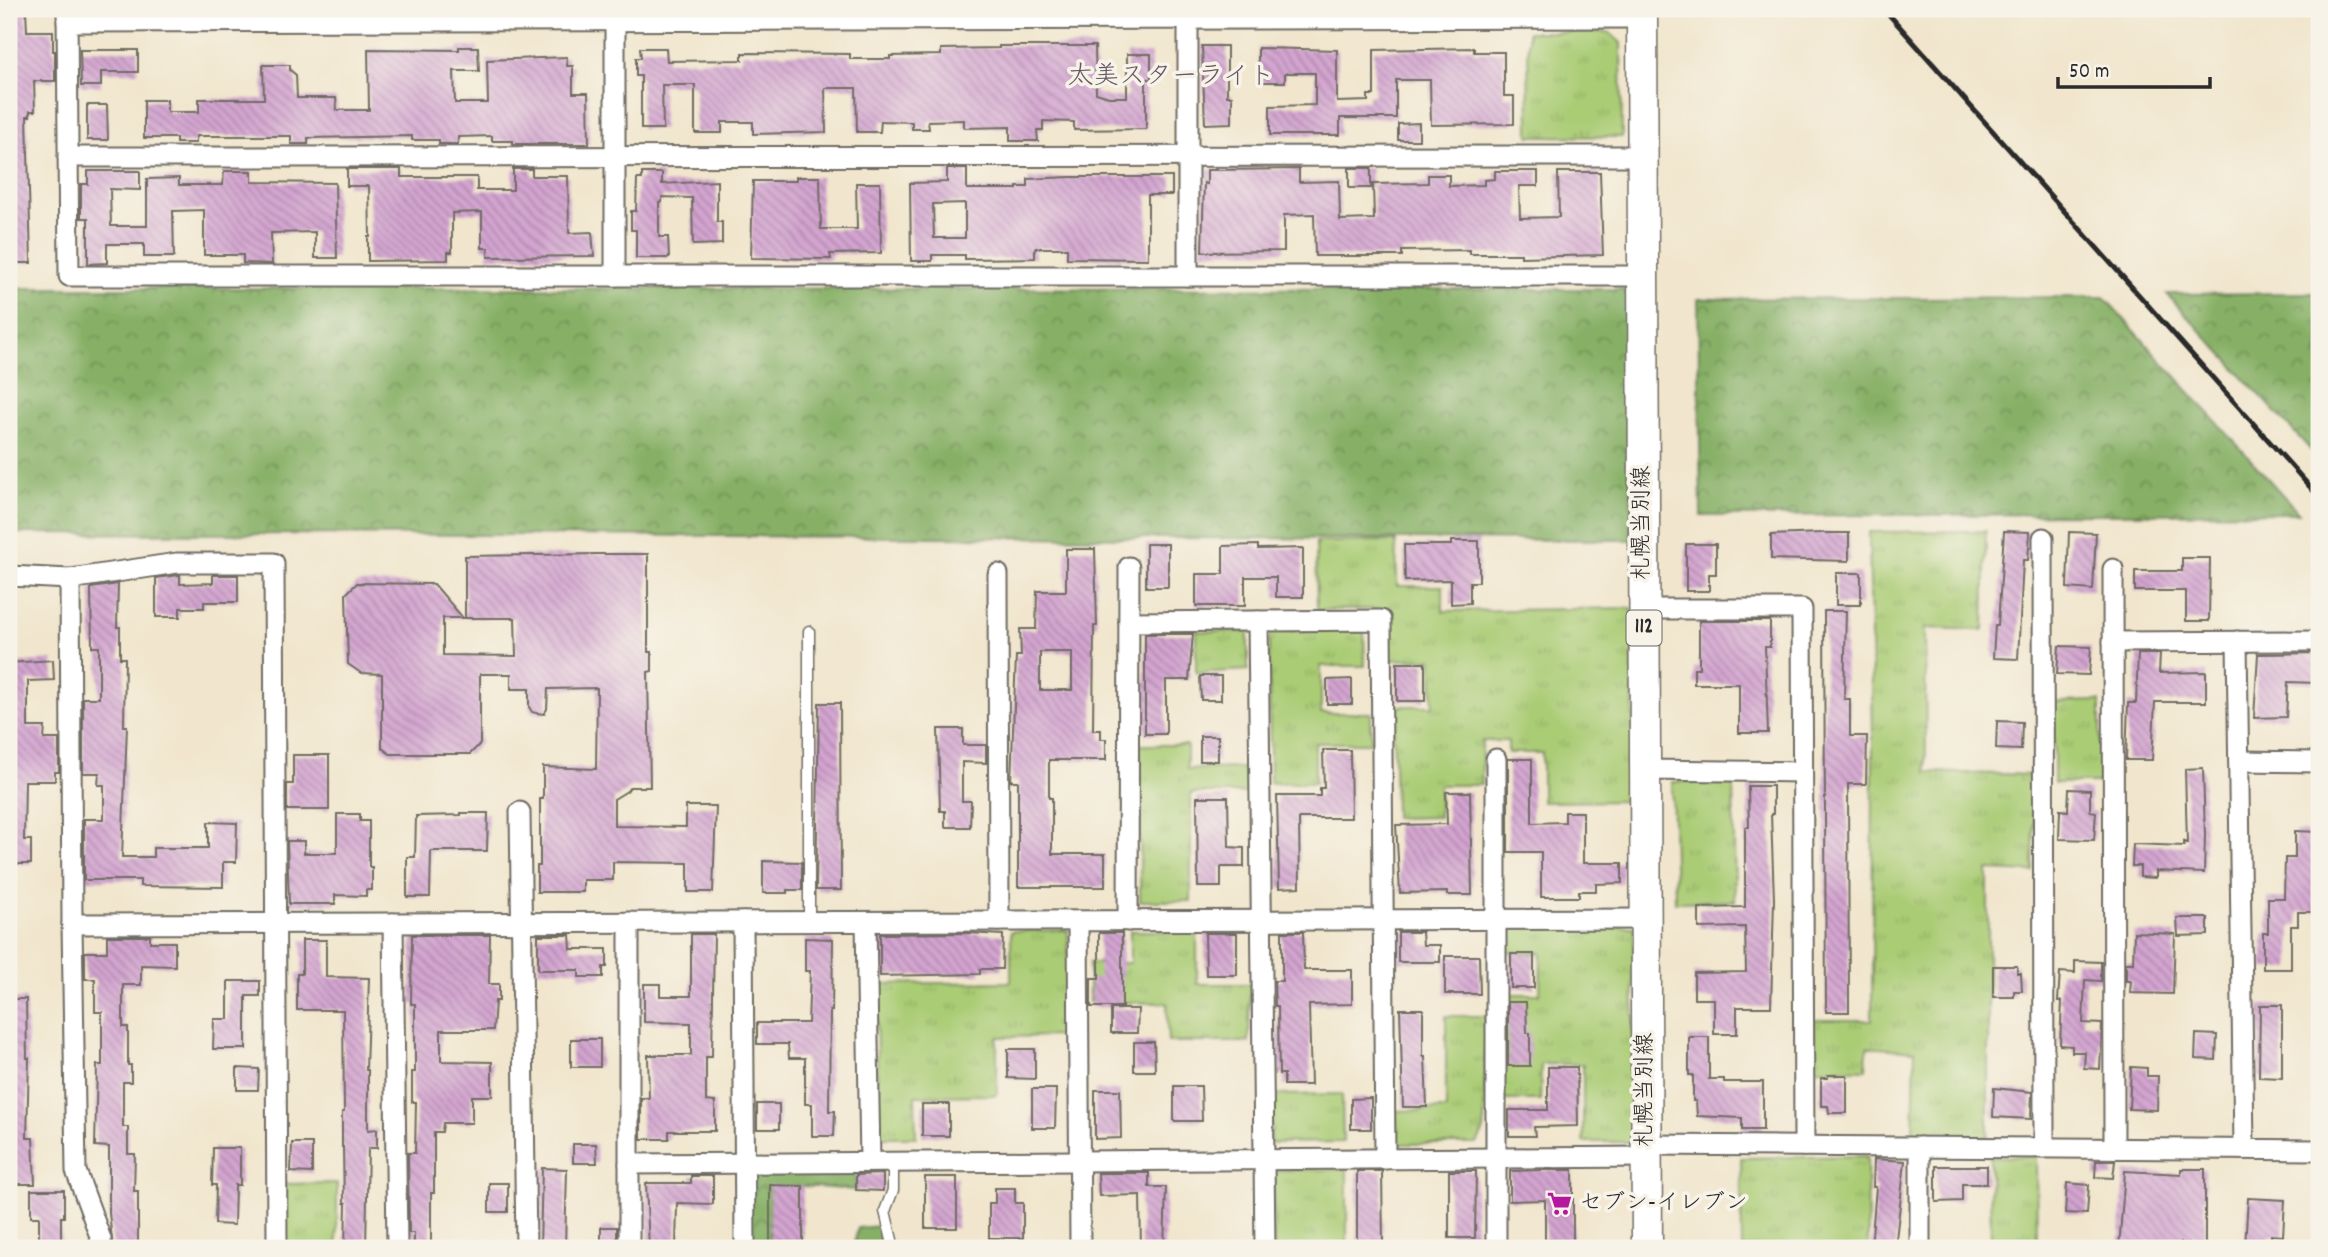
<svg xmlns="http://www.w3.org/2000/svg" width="2328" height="1257" font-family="Dekko,'Klee One',sans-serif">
<defs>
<pattern id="grass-tufts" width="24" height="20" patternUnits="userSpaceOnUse" patternTransform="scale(1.75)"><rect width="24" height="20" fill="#aacc75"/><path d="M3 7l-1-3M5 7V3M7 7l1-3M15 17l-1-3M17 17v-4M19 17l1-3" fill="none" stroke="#92af65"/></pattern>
<pattern id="forest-crowns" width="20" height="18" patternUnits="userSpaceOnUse" patternTransform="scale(1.75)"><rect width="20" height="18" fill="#87b066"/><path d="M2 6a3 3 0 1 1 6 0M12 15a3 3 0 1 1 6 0" fill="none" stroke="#6f8f54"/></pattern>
<pattern id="building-back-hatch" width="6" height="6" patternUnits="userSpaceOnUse" patternTransform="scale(1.75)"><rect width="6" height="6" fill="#d3a4d0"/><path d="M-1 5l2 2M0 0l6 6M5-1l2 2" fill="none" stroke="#ab86a9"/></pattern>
</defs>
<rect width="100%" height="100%" fill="#f7f3e8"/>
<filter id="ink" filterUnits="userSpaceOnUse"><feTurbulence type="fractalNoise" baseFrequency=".0143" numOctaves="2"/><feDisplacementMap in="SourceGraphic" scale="14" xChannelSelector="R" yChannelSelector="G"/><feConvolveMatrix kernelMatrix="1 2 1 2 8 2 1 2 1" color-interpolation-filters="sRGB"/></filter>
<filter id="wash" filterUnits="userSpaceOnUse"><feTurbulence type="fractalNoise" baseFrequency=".00686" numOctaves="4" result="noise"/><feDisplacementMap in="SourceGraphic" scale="28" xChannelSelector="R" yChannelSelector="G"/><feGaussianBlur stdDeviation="1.57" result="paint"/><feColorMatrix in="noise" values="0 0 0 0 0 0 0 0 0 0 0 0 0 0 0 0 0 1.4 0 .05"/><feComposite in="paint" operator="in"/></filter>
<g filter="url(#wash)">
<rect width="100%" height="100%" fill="#f1e6cd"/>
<g fill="url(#grass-tufts)" stroke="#6a7c50" stroke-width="2">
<polygon points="1528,32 1609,32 1621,43 1622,137 1529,136"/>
<polygon points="1986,531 1984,630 1925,628 1926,772 2035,775 2033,872 1988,870 1988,1137 1913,1136 1915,1051 1867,1047 1866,1069 1813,1068 1814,1020 1872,1020 1873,737 1869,532"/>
<polygon points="1396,541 1397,586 1443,586 1443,611 1632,608 1634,801 1542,802 1542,753 1508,753 1508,741 1482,741 1482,785 1439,785 1439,817 1395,818 1393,706 1433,706 1432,659 1388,660 1387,609 1317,610 1316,542"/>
<polygon points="1196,631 1248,632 1248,670 1196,673"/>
<polygon points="1269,631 1364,631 1365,666 1321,666 1321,713 1371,713 1371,743 1315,743 1315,783 1270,783"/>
<polygon points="2100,701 2100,783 2054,783 2054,702"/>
<polygon points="1140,745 1187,745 1187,769 1247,768 1247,793 1191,793 1191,901 1140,901"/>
<polygon points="1733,780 1735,901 1675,902 1672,782"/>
<polygon points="1503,926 1634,927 1633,1142 1583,1142 1583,1064 1541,1064 1540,1100 1502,1100 1503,994 1540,994 1541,953 1503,952"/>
<polygon points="1068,930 1069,1036 997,1037 997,1095 915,1096 916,1137 878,1137 876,984 1011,982 1011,931"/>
<polygon points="1130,931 1197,931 1197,984 1250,984 1249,1042 1168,1042 1167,1003 1089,1002 1089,963 1130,963"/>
<polygon points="1446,1016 1486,1016 1484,1130 1477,1144 1396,1144 1396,1111 1446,1109"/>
<polygon points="1342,1094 1343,1142 1271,1143 1270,1095"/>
<polygon points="1867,1156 1868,1248 1742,1248 1741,1158"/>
<polygon points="2036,1156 2037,1248 1991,1248 1990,1157"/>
<polygon points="1347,1169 1347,1248 1274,1248 1273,1170"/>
<polygon points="337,1183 337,1248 284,1248 284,1184"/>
</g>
<g fill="url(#forest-crowns)" stroke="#596e48" stroke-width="2">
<polygon points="16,288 1633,289 1631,540 11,533"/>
<polygon points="2319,293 2319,459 2167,294"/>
<polygon points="2104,297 2299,513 1701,516 1698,299"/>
<polygon points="756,1169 856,1172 856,1190 803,1186 771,1186 770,1248 750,1248 749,1181"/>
<polygon points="879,1226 883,1248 853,1248 858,1228"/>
</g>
<g id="blocks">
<g fill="url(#building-back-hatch)" fill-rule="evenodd">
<polygon points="9,9 26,9 27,31 53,31 53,51 55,51 55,81 34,81 35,111 30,111 30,116 27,116 31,263 12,263 12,255 9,255"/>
<polygon points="999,46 1095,46 1096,93 1109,97 1127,97 1127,54 1151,54 1151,79 1146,79 1146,129 1074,130 1074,122 1043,121 1043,130 1037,130 1038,141 1010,141 1010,127 964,128 964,120 928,121 929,129 912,129 912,122 881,121 880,132 857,132 856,88 825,88 826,132 753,134 753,122 722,122 722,133 695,133 695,85 662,85 663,129 641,129 641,76 636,76 636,58 641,58 640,48 666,48 667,61 742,60 742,53 850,54 850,59 890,59 890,56 941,55 941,49 999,48"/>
<polygon points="1202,46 1227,46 1227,96 1232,96 1232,123 1205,124"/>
<polygon points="459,47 478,47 479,71 454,71 455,103 488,103 487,60 567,57 567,66 573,66 573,93 588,93 589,144 513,144 513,141 492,141 492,136 458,137 458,144 439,144 439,140 412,140 412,136 308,138 308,144 291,144 291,136 196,136 196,143 176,143 176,138 144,138 144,100 167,100 167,112 199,112 199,99 264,99 263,65 290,65 290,70 296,75 297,98 336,98 337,110 369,110 368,49 459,50"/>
<polygon points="1258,48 1337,50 1337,102 1368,101 1368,95 1374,95 1374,50 1474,48 1474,52 1504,52 1504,96 1514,96 1514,124 1431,125 1430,80 1396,80 1396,118 1340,118 1340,135 1270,135 1270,106 1315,105 1315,73 1285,73 1285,82 1258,82"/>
<polygon points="80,50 138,50 138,72 101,72 101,86 81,86"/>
<polygon points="87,105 107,105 108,140 87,140"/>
<polygon points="1419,123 1419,140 1398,140 1398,124"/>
<rect x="1349" y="168" width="22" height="20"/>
<polygon points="347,169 401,169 401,177 477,177 477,190 513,190 513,169 532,169 532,176 568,176 569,233 592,232 594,256 488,257 488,248 482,248 482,212 452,213 452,252 448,252 448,260 368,261 368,237 370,237 369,186 347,186"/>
<path d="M947,169h20v20h50v-2h11v-8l42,-2h102v18h-24v64l-81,-1v-10h-32v10l-70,1v-4h-33v6h-21l-1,-78 37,-1zM965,203v35h-31l-1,-34z"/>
<polygon points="1299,169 1299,182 1339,181 1340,220 1374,219 1373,184 1428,183 1428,175 1449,175 1449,186 1484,185 1484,180 1495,179 1495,171 1538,171 1538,186 1519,186 1520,218 1559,217 1558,172 1600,172 1603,255 1521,257 1521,254 1470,254 1470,250 1402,251 1402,256 1315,256 1314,214 1284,215 1284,251 1202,252 1204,183 1207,184 1207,170"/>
<polygon points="88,171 140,171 140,190 110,189 111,226 147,226 147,179 179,178 179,185 223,185 224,171 252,171 252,182 335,183 337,258 315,258 315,232 271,233 272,264 243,263 243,255 204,255 204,210 173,211 174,257 144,257 144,244 107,244 107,263 88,264 88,218 81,218 81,184 88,184"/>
<polygon points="642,173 662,173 662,184 717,181 717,222 722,222 722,244 693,245 692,198 662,197 662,202 659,203 659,237 668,237 669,258 636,258 636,230 631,230 631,211 636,211 637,179 642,179"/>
<polygon points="796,177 820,177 821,229 857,229 856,183 880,183 881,253 830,254 831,259 751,258 753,181 796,181"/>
<polygon points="2004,531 2030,532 2028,560 2023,560 2018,659 1993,658 1995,625 1998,625"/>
<polygon points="2069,532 2096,533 2093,590 2067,588"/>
<polygon points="1823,533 1849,533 1849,561 1771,559 1771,535"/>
<polygon points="1451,541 1479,541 1479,582 1470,582 1470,603 1451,604 1451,580 1405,581 1404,545 1451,545"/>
<rect x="1146" y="544" width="22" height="43"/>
<polygon points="1686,544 1716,544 1716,574 1709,574 1709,591 1686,591"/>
<polygon points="1258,545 1258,549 1303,548 1303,597 1276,597 1276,577 1245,577 1245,606 1196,606 1196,574 1223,574 1223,546"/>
<path d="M1066,549h29l2,77h-3l-1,104h8v9h5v21h-57v38h3v56h53v33h-87v-106h-7l5,-125h5l-1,-27h16l1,-38h29zM1040,652h32v38h-32z"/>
<polygon points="599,554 648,554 648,652 652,652 652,671 648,672 650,787 630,787 627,791 614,799 614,826 686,827 686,806 716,806 713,892 688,892 688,863 613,862 613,880 583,880 583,892 537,892 537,866 540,866 540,799 543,799 543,767 596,769 597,688 548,689 547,709 544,714 536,713 532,712 529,707 529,689 511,689 511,674 480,674 480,744 470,754 390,754 382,748 382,674 361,673 348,664 346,594 357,583 434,584 463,618 443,618 443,655 516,656 515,618 465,618 465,556"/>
<polygon points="2182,558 2210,558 2209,621 2186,621 2186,591 2135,591 2135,571 2182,571"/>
<rect x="1836" y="573" width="25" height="32"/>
<polygon points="180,575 180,584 213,583 213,575 238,575 238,602 204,602 204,608 180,608 180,617 156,617 156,578"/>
<polygon points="118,584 117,627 120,627 120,658 125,658 124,726 127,726 122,857 153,857 153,848 208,848 208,822 237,823 236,862 223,862 223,887 140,886 140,880 84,880 84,819 104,819 104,785 98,785 99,773 83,773 83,698 99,698 99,647 92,647 91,588"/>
<polygon points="1824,611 1846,611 1844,699 1850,699 1850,736 1867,736 1866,784 1848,784 1849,1012 1826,1012"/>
<polygon points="1699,621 1770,621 1770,647 1765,647 1768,733 1739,733 1739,684 1694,684 1694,668 1699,668"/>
<polygon points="1145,634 1193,634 1189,680 1166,680 1166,734 1145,734"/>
<polygon points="2059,646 2091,647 2089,675 2057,674"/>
<polygon points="2319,653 2318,683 2288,682 2286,717 2254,718 2258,654"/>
<polygon points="2138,654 2160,654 2159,673 2206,672 2206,702 2155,702 2152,760 2126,760 2128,703 2136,703"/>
<polygon points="53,660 54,680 28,681 28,727 45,727 44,739 59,739 59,772 55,772 55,781 25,781 24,840 31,840 31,864 9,864 9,663"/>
<rect x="1397" y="663" width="28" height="38"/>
<polygon points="1200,676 1221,676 1221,700 1201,700"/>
<polygon points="1352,679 1352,704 1327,704 1327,680"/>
<polygon points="819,703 840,703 841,890 816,890"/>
<polygon points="1997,721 2022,722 2021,750 1996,749"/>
<polygon points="938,729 963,729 963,745 986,745 986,763 962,762 962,801 971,801 970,827 945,827 945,811 940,811"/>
<rect x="1200" y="736" width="18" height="25"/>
<polygon points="1323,750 1350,750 1351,818 1299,818 1300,887 1279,888 1277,796 1320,796 1320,788 1324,788"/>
<polygon points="293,755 329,755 329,810 287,810 287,784 293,784"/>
<polygon points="1508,759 1532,759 1532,823 1565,822 1565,812 1583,812 1583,863 1622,863 1622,883 1596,884 1596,891 1579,891 1579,897 1541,897 1541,852 1508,852"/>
<polygon points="2203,768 2205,836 2204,873 2156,871 2156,878 2140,877 2140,866 2132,866 2133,844 2184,846 2184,842 2187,843 2185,769"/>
<polygon points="1748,786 1773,786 1773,814 1771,814 1774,900 1771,1007 1737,1007 1737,1034 1714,1034 1714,999 1694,999 1694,973 1746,972 1745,927 1699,928 1699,908 1745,907 1745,827 1749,827"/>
<polygon points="2069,789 2090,790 2090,811 2096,812 2094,840 2059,839 2060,810 2068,811"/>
<polygon points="1446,792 1470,792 1472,895 1447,895 1447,892 1400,893 1396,825 1447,824"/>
<polygon points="1197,797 1228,797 1229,847 1244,848 1244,867 1221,867 1221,887 1198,887"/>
<polygon points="461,813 488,813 487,851 431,851 430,897 407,897 407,857 415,857 416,816 461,815"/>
<polygon points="337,814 360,814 360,821 369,821 369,867 372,867 372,890 366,890 366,896 335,895 335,904 289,904 287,841 304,841 304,853 337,853"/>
<polygon points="2295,831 2319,832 2319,912 2298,912 2298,926 2291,926 2291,969 2263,969 2263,933 2268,933 2268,898 2284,898 2285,858 2295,858"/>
<polygon points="763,861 802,862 802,890 787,890 787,893 763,893"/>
<polygon points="2177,918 2208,918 2208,935 2178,936"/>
<polygon points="1282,932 1303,932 1304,970 1352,970 1352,1004 1309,1005 1311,1085 1284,1085 1284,1074 1279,1074 1278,1006 1275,1006 1274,981 1282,981"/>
<polygon points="1398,932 1422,932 1423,945 1440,945 1440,962 1398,962"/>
<polygon points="2134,932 2175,934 2173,994 2130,993 2131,981 2126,981 2126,963 2133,963"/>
<polygon points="967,933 1003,935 1002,969 980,969 980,974 880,976 880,934"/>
<polygon points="1099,933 1122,933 1122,1007 1091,1007 1091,978 1099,978"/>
<polygon points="1205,933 1237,933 1237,975 1206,975"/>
<polygon points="691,934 714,934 712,1057 706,1057 706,1101 715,1102 715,1131 669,1131 669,1139 641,1139 641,1098 649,1098 648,1055 691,1055 691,1023 644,1022 644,984 660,984 660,996 691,996"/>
<polygon points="412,935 490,935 489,984 499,984 499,1001 495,1001 493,1030 441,1030 441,1061 492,1062 492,1096 472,1096 472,1123 443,1123 442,1132 434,1132 434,1193 431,1193 431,1248 414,1248 414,1233 409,1233 408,1153 415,1153 416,1102 412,1102 412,1072 415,1072 415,1004 411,1004"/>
<polygon points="538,935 570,935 571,949 607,949 607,967 603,967 603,977 579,977 579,970 538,970"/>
<polygon points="107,936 150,936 150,942 175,942 175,966 141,965 141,985 123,985 123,1027 128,1027 128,1065 131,1065 131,1082 123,1082 123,1127 128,1127 128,1154 135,1154 134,1191 138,1191 138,1248 113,1248 109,1213 109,1147 95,1146 97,1065 102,1065 102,1012 95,1012 95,979 85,979 85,952 107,952"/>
<polygon points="805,938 833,939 832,1011 830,1011 829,1111 835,1111 834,1136 812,1136 812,1104 805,1104 805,1058 789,1058 788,1044 757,1044 757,1023 808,1023 810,971 805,971"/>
<polygon points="302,940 326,940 326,977 369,978 366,1070 368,1070 368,1130 377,1129 377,1148 368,1148 366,1248 345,1248 346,1203 344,1203 343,1147 342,1147 342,1112 344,1112 343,1010 297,1010 297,974 302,974"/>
<rect x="1511" y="954" width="23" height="34"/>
<polygon points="1445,956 1479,956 1480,994 1445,994"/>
<polygon points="2075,961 2101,962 2101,981 2085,980 2083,1023 2102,1024 2100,1069 2084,1068 2085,1052 2072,1052 2072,1046 2060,1045 2062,1001 2058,1001 2060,972 2075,973"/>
<polygon points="1993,966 2017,966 2017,973 2021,973 2022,991 2014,991 2014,997 1993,997"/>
<polygon points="228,981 260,981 260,996 246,996 246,1049 213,1049 214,1019 228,1019"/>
<polygon points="9,999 26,999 27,1058 29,1058 27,1138 33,1138 35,1184 9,1184"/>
<polygon points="1508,1002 1526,1002 1527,1033 1530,1033 1530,1066 1508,1066"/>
<polygon points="2260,1005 2282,1005 2282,1078 2259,1077"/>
<polygon points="1111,1009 1138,1009 1137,1033 1111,1033"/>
<polygon points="1400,1009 1423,1009 1423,1056 1425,1056 1427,1107 1403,1107"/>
<polygon points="2196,1034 2217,1035 2216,1060 2195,1059"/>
<polygon points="1689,1037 1709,1037 1709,1079 1724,1079 1724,1082 1763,1082 1763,1130 1742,1130 1742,1118 1697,1116 1696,1101 1693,1101 1693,1075 1689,1075"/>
<rect x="571" y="1039" width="29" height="28"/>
<polygon points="1134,1042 1154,1042 1155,1071 1134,1071"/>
<polygon points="1008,1049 1035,1049 1035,1079 1008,1078"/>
<polygon points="1548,1067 1577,1067 1578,1126 1534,1127 1535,1136 1509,1136 1509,1110 1548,1110"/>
<polygon points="2131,1067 2147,1068 2147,1076 2158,1076 2157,1110 2129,1109"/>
<polygon points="237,1068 259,1069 258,1090 237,1090"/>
<polygon points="1828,1075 1847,1075 1847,1113 1829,1113 1828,1106 1821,1106 1821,1078 1828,1078"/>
<polygon points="1174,1086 1201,1086 1202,1121 1174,1121"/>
<polygon points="1994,1088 2032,1092 2031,1119 1993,1117"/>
<polygon points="1032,1089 1056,1089 1055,1128 1032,1128"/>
<polygon points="1095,1090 1120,1090 1121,1138 1095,1139"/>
<polygon points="1371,1098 1371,1129 1351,1129 1351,1099"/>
<rect x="757" y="1104" width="22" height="25"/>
<rect x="922" y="1104" width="27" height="32"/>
<polygon points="292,1143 312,1143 312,1173 291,1172"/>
<polygon points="573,1144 596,1144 597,1163 573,1163"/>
<polygon points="213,1148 240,1148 240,1185 235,1185 234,1225 215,1224 216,1185 212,1185"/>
<polygon points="1874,1159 1905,1161 1895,1248 1871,1248 1876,1187 1873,1187"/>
<polygon points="2096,1161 2115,1161 2113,1178 2095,1177"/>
<polygon points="1936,1166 1987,1166 1987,1184 1962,1184 1962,1201 1936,1202"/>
<polygon points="542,1168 567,1169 565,1248 540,1248"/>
<polygon points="2181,1169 2205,1169 2205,1245 2181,1243 2181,1248 2119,1248 2125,1171 2181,1174"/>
<polygon points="1545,1170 1573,1170 1573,1241 1545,1240 1545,1200 1510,1201 1510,1171"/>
<polygon points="1357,1171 1382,1171 1383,1244 1357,1245"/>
<polygon points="1449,1171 1476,1171 1475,1238 1449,1238"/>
<polygon points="1098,1173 1149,1173 1149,1187 1166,1187 1164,1248 1141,1248 1140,1195 1099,1196"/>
<polygon points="883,1174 883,1191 856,1190 856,1175"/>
<polygon points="691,1176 713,1176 713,1204 677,1203 676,1248 649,1248 646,1183 691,1183"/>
<rect x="925" y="1177" width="32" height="51"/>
<rect x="489" y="1183" width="19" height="29"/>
<polygon points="2067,1183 2089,1185 2087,1214 2065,1213"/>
<polygon points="770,1185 803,1186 803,1248 770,1248"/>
<polygon points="995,1188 1015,1188 1015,1203 1023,1203 1023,1238 989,1238 989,1203 995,1203"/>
<polygon points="31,1190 64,1190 64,1217 61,1217 61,1248 39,1248 39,1217 31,1217"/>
<polygon points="2248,1198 2285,1200 2283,1236 2271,1235 2271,1247 2245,1246"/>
<rect x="601" y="1227" width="16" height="21"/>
</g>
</g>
</g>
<g filter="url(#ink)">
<use href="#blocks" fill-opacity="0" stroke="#706c64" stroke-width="2"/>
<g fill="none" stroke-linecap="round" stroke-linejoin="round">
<defs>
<g id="service">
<polyline points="809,922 809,631"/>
<polyline points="891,1248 892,1240 885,1211 893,1190 893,1162"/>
</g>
<g id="minor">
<polyline points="67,9 69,276 1642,276"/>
<polyline points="1188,9 1188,276"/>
<polyline points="67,22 1641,18"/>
<polyline points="68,157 1642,156"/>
<polyline points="615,276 615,10"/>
<polyline points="2043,538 2044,1148"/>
<polyline points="2113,569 2114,1148"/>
<polyline points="998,574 999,921"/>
<polyline points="9,576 70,579 177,563 274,563 277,1248"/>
<polyline points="70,579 72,924 76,1171 101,1239 101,1248"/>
<polyline points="1644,609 1802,609 1804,1146"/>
<polyline points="1258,621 1265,1248"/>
<polyline points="1129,622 1381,620 1385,1159"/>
<polyline points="2237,641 2244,1149"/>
<polyline points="2113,642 2319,641"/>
<polyline points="2239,761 2319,762"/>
<polyline points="1645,770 1802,772"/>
<polyline points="520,812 526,1248"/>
<polyline points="1078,921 1080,1248"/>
<polyline points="1128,921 1129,567"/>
<polyline points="629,922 629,1248"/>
<polyline points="743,922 745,1248"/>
<polyline points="866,922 870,1162"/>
<polyline points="393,923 397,1248"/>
<polyline points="72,924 1645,919"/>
<polyline points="1646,1145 2319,1150"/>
<polyline points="629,1164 1646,1157"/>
<polyline points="1496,1248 1496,759"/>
<polyline points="1920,1248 1920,1147"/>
</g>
<polyline id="primary" points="1642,9 1647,1248"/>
</defs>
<use href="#service" stroke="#706c64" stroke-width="13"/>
<use href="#minor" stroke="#706c64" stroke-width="23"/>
<use href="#primary" stroke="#706c64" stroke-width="33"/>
<use href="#service" stroke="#fff" stroke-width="10"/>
<use href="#minor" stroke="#fff" stroke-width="19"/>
<use href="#primary" stroke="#fff" stroke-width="30"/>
<polyline stroke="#2b2b2b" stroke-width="5" points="1884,9 2319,497"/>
</g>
</g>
<defs>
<symbol id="supermarket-bare" viewBox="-9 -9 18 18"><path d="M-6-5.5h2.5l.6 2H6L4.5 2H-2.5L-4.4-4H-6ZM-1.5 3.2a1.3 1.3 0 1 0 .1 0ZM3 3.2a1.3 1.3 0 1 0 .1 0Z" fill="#b5179e" stroke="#f7f3e8" stroke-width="2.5" paint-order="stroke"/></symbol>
</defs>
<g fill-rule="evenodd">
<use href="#supermarket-bare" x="1542" y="1186" width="35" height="35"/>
</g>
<g text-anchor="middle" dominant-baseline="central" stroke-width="7" stroke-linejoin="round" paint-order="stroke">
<rect fill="#f7f3e8" stroke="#686764" stroke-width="2" x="1626.5" y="610.5" width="35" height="35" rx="5"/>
<g font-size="21" font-weight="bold" fill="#2b2b2b">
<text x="1644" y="628">112</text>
</g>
<g font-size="23" fill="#2b2b2b" stroke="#f7f3e8">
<text transform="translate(1643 523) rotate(-90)">札幌当別線</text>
<text transform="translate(1646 1090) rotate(-90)">札幌当別線</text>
</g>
<g font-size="23" fill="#2b2b2b" stroke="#f7f3e8" text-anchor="start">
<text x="1579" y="1204">セブン-イレブン</text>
</g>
<g font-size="26" fill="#665565" stroke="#f7f3e8">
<text x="1171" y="77">太美スターライト</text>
</g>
</g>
<rect width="2328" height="1257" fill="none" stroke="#f7f3e8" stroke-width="35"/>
<path d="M2058 77v10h152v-10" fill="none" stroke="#2b2b2b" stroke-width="3.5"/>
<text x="2069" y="77" font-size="21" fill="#2b2b2b" stroke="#f7f3e8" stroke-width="5" paint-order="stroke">50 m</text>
</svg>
